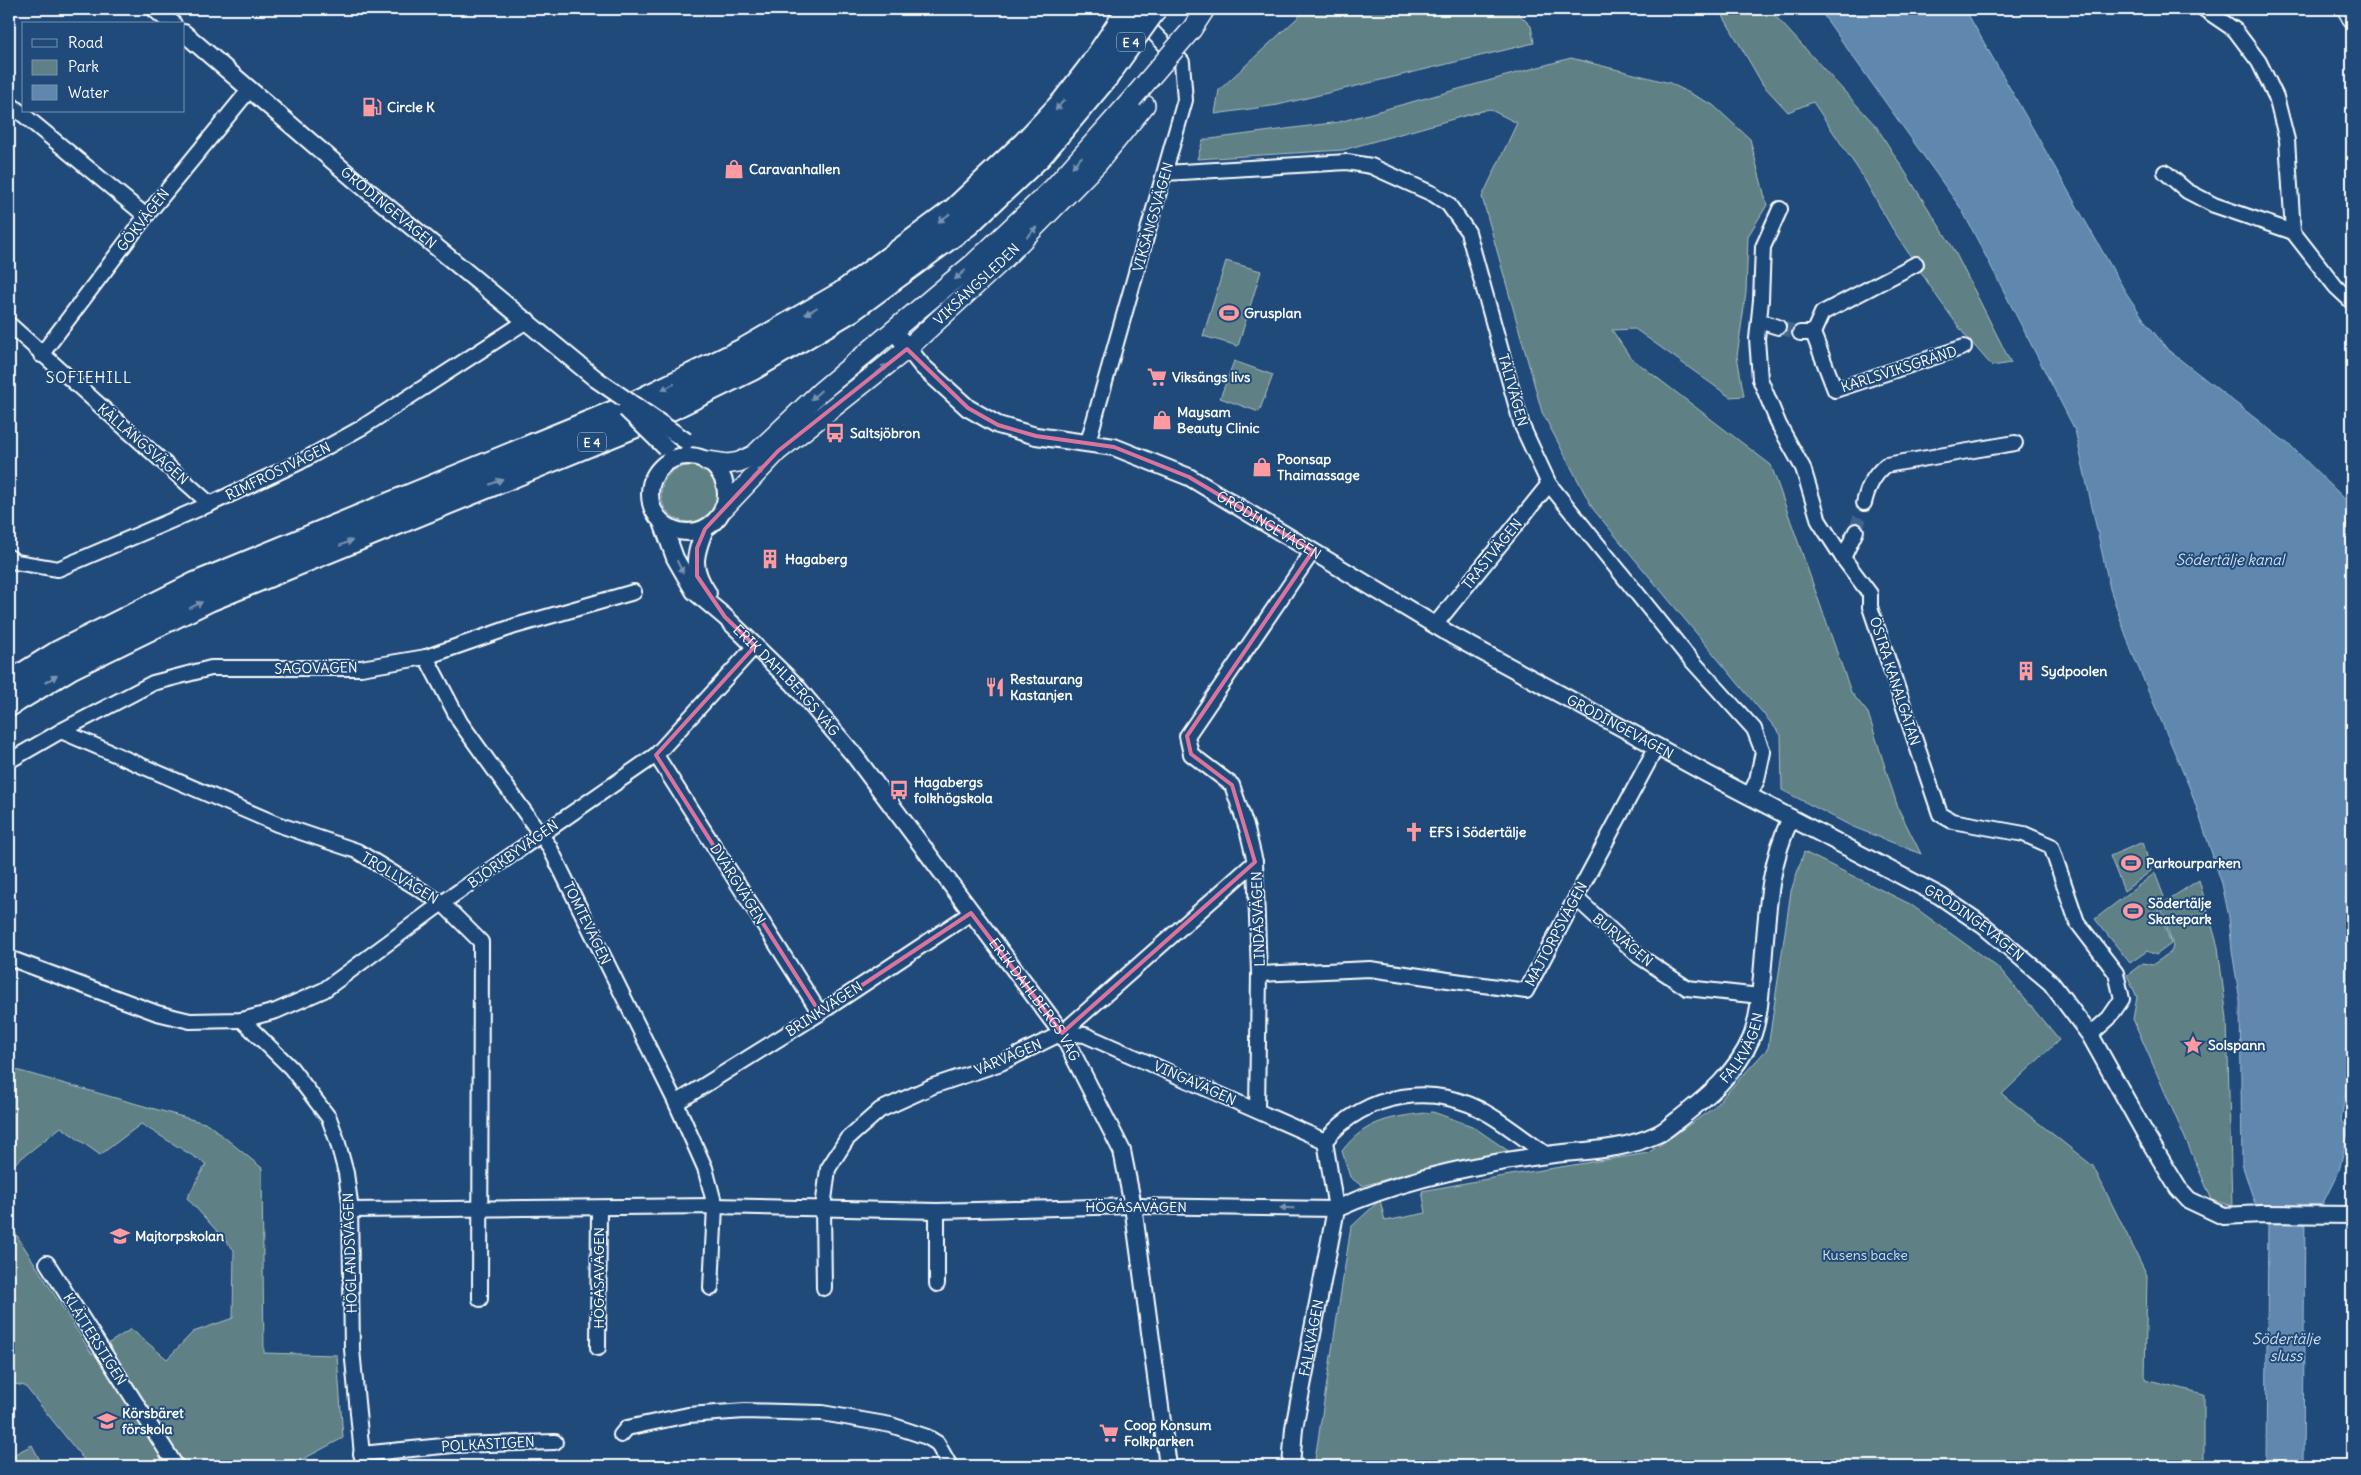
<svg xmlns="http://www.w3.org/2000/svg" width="2361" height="1475" font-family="Delius,sans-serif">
<rect width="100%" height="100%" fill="#1f4a7a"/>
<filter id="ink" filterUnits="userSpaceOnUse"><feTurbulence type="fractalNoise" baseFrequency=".02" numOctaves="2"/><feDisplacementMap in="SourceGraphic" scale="10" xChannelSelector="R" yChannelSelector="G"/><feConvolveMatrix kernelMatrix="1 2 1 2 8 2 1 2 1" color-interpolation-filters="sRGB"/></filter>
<g filter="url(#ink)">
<g fill="#5f8185" stroke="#afc0c2">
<polygon points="1307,9 1514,9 1531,26 1534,43 1278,105 1215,114 1219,90"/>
<polygon points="1719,9 1769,9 1876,126 1952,246 2011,363 1992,366 1964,334 1938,298 1892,228 1862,175 1813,102 1788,112 1763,85"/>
<polygon points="1571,58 1670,83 1713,105 1750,139 1767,205 1748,236 1746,293 1737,356 1744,396 1730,397 1635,329 1612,330 1630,357 1771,465 1851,692 1868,713 1898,808 1921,854 1851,826 1782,790 1781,735 1593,509 1542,412 1482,197 1517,123 1489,109 1343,150 1197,159 1203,140 1339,122"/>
<polygon points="1226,261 1261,271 1238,346 1203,336"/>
<polygon points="1234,361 1273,375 1259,412 1220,398"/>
<circle cx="689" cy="494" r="28"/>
<polygon points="2143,842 2151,871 2124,891 2110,856"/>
<polygon points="1804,852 1910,904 2000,969 2059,1040 2002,1094 2093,1166 2147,1275 2145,1379 2204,1394 2204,1466 1314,1466 1351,1227 1380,1200 1385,1221 1426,1213 1422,1191 1498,1177 1648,1153 1712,1109 1768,1048 1791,891"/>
<polygon points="2155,873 2164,897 2157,903 2171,944 2156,955 2147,951 2130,963 2095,919"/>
<polygon points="2199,880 2218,947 2227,1019 2232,1206 2212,1200 2133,1019 2137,997 2127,975 2143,963 2152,965 2170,953 2173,946 2160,905"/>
<polygon points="9,1068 208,1124 262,1168 264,1353 337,1355 343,1438 290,1466 89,1466 25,1386 9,1383 9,1223 92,1354 131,1329 167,1359 193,1332 233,1318 234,1250 187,1198 206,1164 141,1124 100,1155 61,1127 9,1168"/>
<path d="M1433,1112l39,14 38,26 -75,14 -73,20 -12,-9 -8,-26c25,-33 53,-34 91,-39z"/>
<polygon points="32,1445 43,1466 9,1466 9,1457"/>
</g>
<polygon fill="#6088af" stroke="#a0b8cf" points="1819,9 1965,9 2125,291 2145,321 2168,350 2292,447 2352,506 2352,1055 2341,1120 2349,1128 2339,1171 2322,1205 2305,1205 2303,1466 2266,1466 2268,1218 2267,1205 2255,1204 2242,1164 2240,1001 2232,951 2229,917 2222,884 2191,791 2131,650 2110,589 2075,430 1962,210"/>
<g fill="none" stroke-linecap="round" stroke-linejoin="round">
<g stroke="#41658e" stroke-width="14" stroke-dasharray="14 7" stroke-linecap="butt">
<polyline points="1778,327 1800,333"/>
<polyline points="1856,531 1864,503"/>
</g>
<defs>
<g id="minor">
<polyline points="2204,9 2235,30 2259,62 2276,97 2287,140 2293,232 2336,287 2352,302"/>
<polyline points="9,103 146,216"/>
<polyline points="2165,172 2187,191 2214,205 2293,232"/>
<polyline points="1165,173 1347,162 1371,166 1433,194 1448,204 1468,232 1522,426 1549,484 1685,653 1754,729 1763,752 1757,780 1749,796"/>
<polyline points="1780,209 1763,247 1761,300 1757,339 1760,379 1779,425 1803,468 1819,521 1843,558 1870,594 1870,607 1940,814 1952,821 2024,834 2051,846 2077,922 2116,973 2122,999 2109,1018 2090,1035"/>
<polyline points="1759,321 1778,327"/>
<polyline points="9,324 210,504"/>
<polyline points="1800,333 1813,333"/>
<polyline points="1813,333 1835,390 1964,347"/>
<polyline points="1813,333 1822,313 1916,264"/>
<polyline points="41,355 146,216 250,89"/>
<polyline points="1088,442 1185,100 1182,62 1140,19"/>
<path d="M1864,503c4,-16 9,-27 22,-38l129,-22"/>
<polyline points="9,557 16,562 58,569 210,504 300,462 361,428 528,320"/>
<polyline points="1843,558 1856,531"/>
<polyline points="1435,625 1549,484"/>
<polyline points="426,657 460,722 549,846 676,1103 705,1168 715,1206 711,1288"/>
<polyline points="61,731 277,824 357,851 442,903 481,942 480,1299"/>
<polyline points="656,755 820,1013"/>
<polyline points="9,761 61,731 153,683 211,668 361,668 426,657 515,626 634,592"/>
<polyline points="1576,898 1639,956 1687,988 1760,996"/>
<polyline points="9,958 157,1013 190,1021 242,1020 276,1011 324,990 442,903 656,755 755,646"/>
<polyline points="1259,974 1370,969 1526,991 1657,746"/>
<polyline points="242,1020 291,1068 329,1118 337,1140 346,1173 350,1203 352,1349 363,1466"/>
<polyline points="1062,1033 1085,1035 1325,1141"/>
<polyline points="676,1103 820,1013 971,913"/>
<polyline points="1257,1110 1259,974 1255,862 1247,829 1232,785 1191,754 1187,736 1313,551"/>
<path d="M350,1210l365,-4 222,5 196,-5 203,3 -11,-68c39,-49 112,-60 165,-26 20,12 38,27 57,40"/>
<polyline points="937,1211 937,1284"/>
<polyline points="47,1263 176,1466"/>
<polyline points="824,1288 823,1208 828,1169 847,1139 880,1110 933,1086 1001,1063 1062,1033 1255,862"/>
<polyline points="598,1348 599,1208"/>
<polyline points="621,1435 627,1428 688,1415 745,1411 822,1413 891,1425 927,1437 937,1443 950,1466"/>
<polyline points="361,1454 453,1445 555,1442"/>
</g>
<g id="tertiary">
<polyline points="155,9 173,24"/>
<path id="s1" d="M184,33l171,147 241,199"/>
<path id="s2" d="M894,331l28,35 46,42 30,17 38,11 78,11 75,30 264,159 256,139 231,121 44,30 67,57 39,52 57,102 31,51 11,12 34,16 39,-2 90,1"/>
<circle cx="688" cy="494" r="38"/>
<path id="s3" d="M662,522l13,36 19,33 31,26 69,67 60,71 208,278 60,118 11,55 35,260"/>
<path d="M705,529c-11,27 -14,39 3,64"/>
<path id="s4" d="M1291,1466l3,-38 42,-219c66,-30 140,-45 211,-54 38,-5 75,-4 111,-21 7,-3 14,-10 21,-15 28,-22 58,-47 72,-80 8,-19 9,-43 11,-63 5,-54 5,-110 29,-158"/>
</g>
<g id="secondary">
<polyline points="2347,9 2352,18"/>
<polyline points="1192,29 1205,9"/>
<polyline points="707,461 727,464 739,462 754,455 820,392 975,262 1054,187 1132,99"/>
<path id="s5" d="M724,508l54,-57 129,-102 96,-89 95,-97 47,-58"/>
</g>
<g id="motorway">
<polyline points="9,684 59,653 197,584 624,409 745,350 842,294 954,211 1025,144 1064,102 1091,67"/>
<polyline points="9,704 70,667 209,599 638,424 752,368 850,310 967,224 1039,156 1107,75"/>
</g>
</defs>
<use href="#minor" stroke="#fff" stroke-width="18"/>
<use href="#tertiary" stroke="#fff" stroke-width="20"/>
<use href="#secondary" stroke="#fff" stroke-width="22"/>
<use href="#motorway" stroke="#fff" stroke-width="28"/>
<use href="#minor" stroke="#1f4a7a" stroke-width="14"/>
<use href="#tertiary" stroke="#1f4a7a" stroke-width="16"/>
<use href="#secondary" stroke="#1f4a7a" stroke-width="19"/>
<use href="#motorway" stroke="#1f4a7a" stroke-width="24"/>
<defs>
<g id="tertiary-bridge">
<polyline points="596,379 686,441"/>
<polyline points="626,409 665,447"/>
</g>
<polyline id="secondary-bridge" points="1132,99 1192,29"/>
<g id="motorway-bridge">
<polyline points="1091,67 1130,9"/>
<polyline points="1107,75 1154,9"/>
</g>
</defs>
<use href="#tertiary-bridge" stroke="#fff" stroke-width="20" stroke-linecap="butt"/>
<use href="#secondary-bridge" stroke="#fff" stroke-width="22" stroke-linecap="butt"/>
<use href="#motorway-bridge" stroke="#fff" stroke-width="28" stroke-linecap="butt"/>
<use href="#tertiary-bridge" stroke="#1f4a7a" stroke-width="16"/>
<use href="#secondary-bridge" stroke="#1f4a7a" stroke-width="19"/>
<use href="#motorway-bridge" stroke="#1f4a7a" stroke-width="24"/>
</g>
<defs><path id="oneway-solid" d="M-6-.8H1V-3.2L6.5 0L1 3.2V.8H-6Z" transform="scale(1.25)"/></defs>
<g fill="#7992af">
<use href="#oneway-solid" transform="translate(1060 105) rotate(131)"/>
<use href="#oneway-solid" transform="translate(1077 162) rotate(133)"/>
<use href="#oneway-solid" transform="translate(944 218) rotate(144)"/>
<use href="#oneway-solid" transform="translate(1032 232) rotate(-45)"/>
<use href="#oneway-solid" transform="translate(960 275) rotate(139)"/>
<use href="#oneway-solid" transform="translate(811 311) rotate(150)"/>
<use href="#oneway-solid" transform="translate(882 369) rotate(-39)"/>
<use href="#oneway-solid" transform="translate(668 387) rotate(154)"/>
<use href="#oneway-solid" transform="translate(816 395) rotate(138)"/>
<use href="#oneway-solid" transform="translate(758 473) rotate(-46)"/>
<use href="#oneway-solid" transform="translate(496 482) rotate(-22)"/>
<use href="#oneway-solid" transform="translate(346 543) rotate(-22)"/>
<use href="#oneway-solid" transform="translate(680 567) rotate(64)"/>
<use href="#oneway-solid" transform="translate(196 605) rotate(-26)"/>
<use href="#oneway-solid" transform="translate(51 679) rotate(-31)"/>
<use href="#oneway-solid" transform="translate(1287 1208) rotate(-179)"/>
</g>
</g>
<path fill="none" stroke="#da749d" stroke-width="4" stroke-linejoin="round" d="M907,349l61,59 30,17 38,11 78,11 75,30 124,74 -126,185 4,18 41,31 23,77 -193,171 -91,-120 -151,100 -164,-258 99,-109 -30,-29 -28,-41v-28l8,-19 73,-78z"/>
<defs>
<symbol id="fuel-bare" viewBox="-9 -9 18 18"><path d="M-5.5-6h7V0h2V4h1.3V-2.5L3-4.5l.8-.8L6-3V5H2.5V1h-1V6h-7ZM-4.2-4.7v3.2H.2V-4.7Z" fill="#ff9aa2" stroke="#1f4a7a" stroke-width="2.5" paint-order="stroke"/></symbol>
<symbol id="shop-bare" viewBox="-9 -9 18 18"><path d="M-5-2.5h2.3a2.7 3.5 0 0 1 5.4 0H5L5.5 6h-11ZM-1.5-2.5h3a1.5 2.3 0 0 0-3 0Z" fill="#ff9aa2" stroke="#1f4a7a" stroke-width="2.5" paint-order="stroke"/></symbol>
<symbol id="stadium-bare" viewBox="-9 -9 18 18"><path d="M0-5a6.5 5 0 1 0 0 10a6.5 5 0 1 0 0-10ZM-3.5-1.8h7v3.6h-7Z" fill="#ff9aa2" stroke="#1f4a7a" stroke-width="2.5" paint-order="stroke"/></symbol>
<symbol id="supermarket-bare" viewBox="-9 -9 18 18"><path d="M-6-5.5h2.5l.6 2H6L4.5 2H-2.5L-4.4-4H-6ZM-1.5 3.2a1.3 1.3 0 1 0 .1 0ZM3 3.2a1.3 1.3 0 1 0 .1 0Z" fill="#ff9aa2" stroke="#1f4a7a" stroke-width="2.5" paint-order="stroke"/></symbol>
<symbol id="bus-bare" viewBox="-9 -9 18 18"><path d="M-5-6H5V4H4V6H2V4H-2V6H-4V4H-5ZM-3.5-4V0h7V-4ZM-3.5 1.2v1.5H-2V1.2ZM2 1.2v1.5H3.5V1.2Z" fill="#ff9aa2" stroke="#1f4a7a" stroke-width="2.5" paint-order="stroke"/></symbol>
<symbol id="building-bare" viewBox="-9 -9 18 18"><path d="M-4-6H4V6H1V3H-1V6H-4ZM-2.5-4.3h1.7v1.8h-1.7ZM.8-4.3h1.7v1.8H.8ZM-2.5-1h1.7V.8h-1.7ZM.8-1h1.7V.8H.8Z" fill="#ff9aa2" stroke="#1f4a7a" stroke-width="2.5" paint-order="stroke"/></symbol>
<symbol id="restaurant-bare" viewBox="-9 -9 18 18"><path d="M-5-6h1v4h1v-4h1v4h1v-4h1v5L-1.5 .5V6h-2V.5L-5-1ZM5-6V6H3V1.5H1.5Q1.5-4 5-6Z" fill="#ff9aa2" stroke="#1f4a7a" stroke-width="2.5" paint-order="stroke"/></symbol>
<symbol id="church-bare" viewBox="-9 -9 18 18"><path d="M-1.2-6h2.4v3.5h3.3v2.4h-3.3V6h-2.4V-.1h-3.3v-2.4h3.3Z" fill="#ff9aa2" stroke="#1f4a7a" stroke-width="2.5" paint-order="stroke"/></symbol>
<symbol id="sight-bare" viewBox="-9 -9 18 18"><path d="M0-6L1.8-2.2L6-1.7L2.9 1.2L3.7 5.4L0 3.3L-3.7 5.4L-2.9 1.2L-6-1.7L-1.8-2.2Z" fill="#ff9aa2" stroke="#1f4a7a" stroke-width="2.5" paint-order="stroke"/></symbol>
<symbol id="school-bare" viewBox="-9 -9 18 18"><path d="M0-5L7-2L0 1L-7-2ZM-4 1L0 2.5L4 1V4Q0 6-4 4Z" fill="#ff9aa2" stroke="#1f4a7a" stroke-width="2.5" paint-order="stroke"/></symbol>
</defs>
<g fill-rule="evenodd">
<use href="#fuel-bare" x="358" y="93" width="28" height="28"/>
<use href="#shop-bare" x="720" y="155" width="28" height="28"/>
<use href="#stadium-bare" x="1215" y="299" width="28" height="28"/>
<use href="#supermarket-bare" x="1143" y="363" width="28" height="28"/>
<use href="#shop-bare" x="1148" y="406" width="28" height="28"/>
<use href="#bus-bare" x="821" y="419" width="28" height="28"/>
<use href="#shop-bare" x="1248" y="453" width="28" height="28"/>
<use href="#building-bare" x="756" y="545" width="28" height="28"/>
<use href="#building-bare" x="2012" y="657" width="28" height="28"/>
<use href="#restaurant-bare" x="981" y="673" width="28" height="28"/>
<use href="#bus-bare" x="885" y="776" width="28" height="28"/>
<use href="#church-bare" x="1400" y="818" width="28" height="28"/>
<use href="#stadium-bare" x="2117" y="849" width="28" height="28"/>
<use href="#stadium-bare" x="2119" y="897" width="28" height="28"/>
<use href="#sight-bare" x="2179" y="1031" width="28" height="28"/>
<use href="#school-bare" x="106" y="1222" width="28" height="28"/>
<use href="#school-bare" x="93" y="1407" width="28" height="28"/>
<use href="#supermarket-bare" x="1095" y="1419" width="28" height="28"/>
</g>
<g text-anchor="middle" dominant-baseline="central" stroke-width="4" stroke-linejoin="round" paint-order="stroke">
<g fill="#1f4a7a" stroke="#bcc9d7" stroke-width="1">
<rect x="1117" y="32.5" width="28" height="19" rx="4"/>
<rect x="578" y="432.5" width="28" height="19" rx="4"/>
</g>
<g font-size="12" font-weight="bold" fill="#fff">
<text x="1131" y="42">E 4</text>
<text x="592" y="442">E 4</text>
</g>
<g font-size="14" font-weight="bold" fill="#fff" stroke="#1f4a7a" text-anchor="start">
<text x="387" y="107">Circle K</text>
<text x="749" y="169">Caravanhallen</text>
<text x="1244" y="313">Grusplan</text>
<text x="1172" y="377">Viksängs livs</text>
<text x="1177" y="412">Maysam<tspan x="1177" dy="16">Beauty Clinic</tspan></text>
<text x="850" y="433">Saltsjöbron</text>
<text x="1277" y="459">Poonsap<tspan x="1277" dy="16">Thaimassage</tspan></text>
<text x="785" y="559">Hagaberg</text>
<text x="2041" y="671">Sydpoolen</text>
<text x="1010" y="679">Restaurang<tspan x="1010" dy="16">Kastanjen</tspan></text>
<text x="914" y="782">Hagabergs<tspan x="914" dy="16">folkhögskola</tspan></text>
<text x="1429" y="832">EFS i Södertälje</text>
<text x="2146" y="863">Parkourparken</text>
<text x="2148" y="903">Södertälje<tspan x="2148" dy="16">Skatepark</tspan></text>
<text x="2208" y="1045">Solspann</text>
<text x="135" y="1236">Majtorpskolan</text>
<text x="122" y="1413">Körsbäret<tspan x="122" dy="16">förskola</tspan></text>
<text x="1124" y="1425">Coop Konsum<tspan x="1124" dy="16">Folkparken</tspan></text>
</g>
<g font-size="14" fill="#fff" stroke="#1f4a7a">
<text stroke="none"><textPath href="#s1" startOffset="269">GRÖDINGEVÄGEN</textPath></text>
<text transform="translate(1153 217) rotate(-74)">VIKSÄNGSVÄGEN</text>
<text transform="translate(143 220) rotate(-52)">GÖKVÄGEN</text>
<text stroke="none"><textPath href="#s5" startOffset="338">VIKSÄNGSLEDEN</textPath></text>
<text transform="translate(1899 369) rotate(-18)">KARLSVIKSGRÄND</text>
<text transform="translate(1513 390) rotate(74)">TÄLTVÄGEN</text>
<text transform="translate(143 444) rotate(41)">KÄLLÄNGSVÄGEN</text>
<text transform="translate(278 471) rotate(-26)">RIMFROSTVÄGEN</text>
<text stroke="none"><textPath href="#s2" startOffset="434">GRÖDINGEVÄGEN</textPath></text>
<text transform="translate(1492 554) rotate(-51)">TRASTVÄGEN</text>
<text transform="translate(316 668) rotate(-1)">SAGOVÄGEN</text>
<text stroke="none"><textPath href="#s3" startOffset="205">ERIK DAHLBERGS VÄG</textPath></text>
<text transform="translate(1895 681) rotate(72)">ÖSTRA KANALGATAN</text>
<text stroke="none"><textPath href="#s2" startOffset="839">GRÖDINGEVÄGEN</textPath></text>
<text transform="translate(513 854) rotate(-35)">BJÖRKBYVÄGEN</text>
<text transform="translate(400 878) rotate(31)">TROLLVÄGEN</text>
<text transform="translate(738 884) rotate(58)">DVÄRGVÄGEN</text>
<text transform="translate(1258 919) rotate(-92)">LINDÅSVÄGEN</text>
<text transform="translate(587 923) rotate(64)">TOMTEVÄGEN</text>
<text stroke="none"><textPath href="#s2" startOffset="1244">GRÖDINGEVÄGEN</textPath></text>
<text transform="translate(1556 934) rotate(-62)">MAJTORPSVÄGEN</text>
<text transform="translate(1623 940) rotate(40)">BURVÄGEN</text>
<text stroke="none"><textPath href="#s3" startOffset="610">ERIK DAHLBERGS VÄG</textPath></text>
<text transform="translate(824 1009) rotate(-33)">BRINKVÄGEN</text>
<text stroke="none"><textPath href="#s4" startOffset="716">FALKVÄGEN</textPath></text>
<text transform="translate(1008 1057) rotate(-23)">VÅRVÄGEN</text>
<text transform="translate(1195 1083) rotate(24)">VINGAVÄGEN</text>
<text x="1136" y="1207">HÖGÅSAVÄGEN</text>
<text transform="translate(350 1253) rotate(-92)">HÖGLANDSVÄGEN</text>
<text transform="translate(599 1278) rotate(-90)">HÖGÅSAVÄGEN</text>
<text stroke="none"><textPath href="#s4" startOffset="130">FALKVÄGEN</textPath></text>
<text transform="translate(95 1339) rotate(58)">KLÄTTERSTIGEN</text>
<text transform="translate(488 1444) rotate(-3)">POLKASTIGEN</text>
</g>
<g font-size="14" fill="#d7e0e0" stroke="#1f4a7a">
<text x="1865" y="1255">Kusens backe</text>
</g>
<g font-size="15" letter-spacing="1" fill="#fff" stroke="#1f4a7a">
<text x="89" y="377">SOFIEHILL</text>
</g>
<g font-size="15" font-style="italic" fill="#d7e1eb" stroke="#1f4a7a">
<text x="2230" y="559">Södertälje kanal</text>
<text x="2286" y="1338">Södertälje<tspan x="2286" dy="17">sluss</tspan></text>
</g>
</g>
<rect width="2361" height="1475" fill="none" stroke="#1f4a7a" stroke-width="30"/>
<rect x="15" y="15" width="2331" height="1445" fill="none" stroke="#fff" stroke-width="2" filter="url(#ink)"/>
<rect x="22" y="22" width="162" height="90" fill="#1f4a7a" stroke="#7992af"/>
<rect x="32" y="39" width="25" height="8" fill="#1f4a7a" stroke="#7992af"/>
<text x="68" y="48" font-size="15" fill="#ffffff">Road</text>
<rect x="32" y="60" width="25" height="15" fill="#5f8185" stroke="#7992af"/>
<text x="68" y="72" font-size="15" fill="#ffffff">Park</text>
<rect x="32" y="85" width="25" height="15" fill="#6088af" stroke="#7992af"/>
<text x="68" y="98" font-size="15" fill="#ffffff">Water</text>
</svg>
